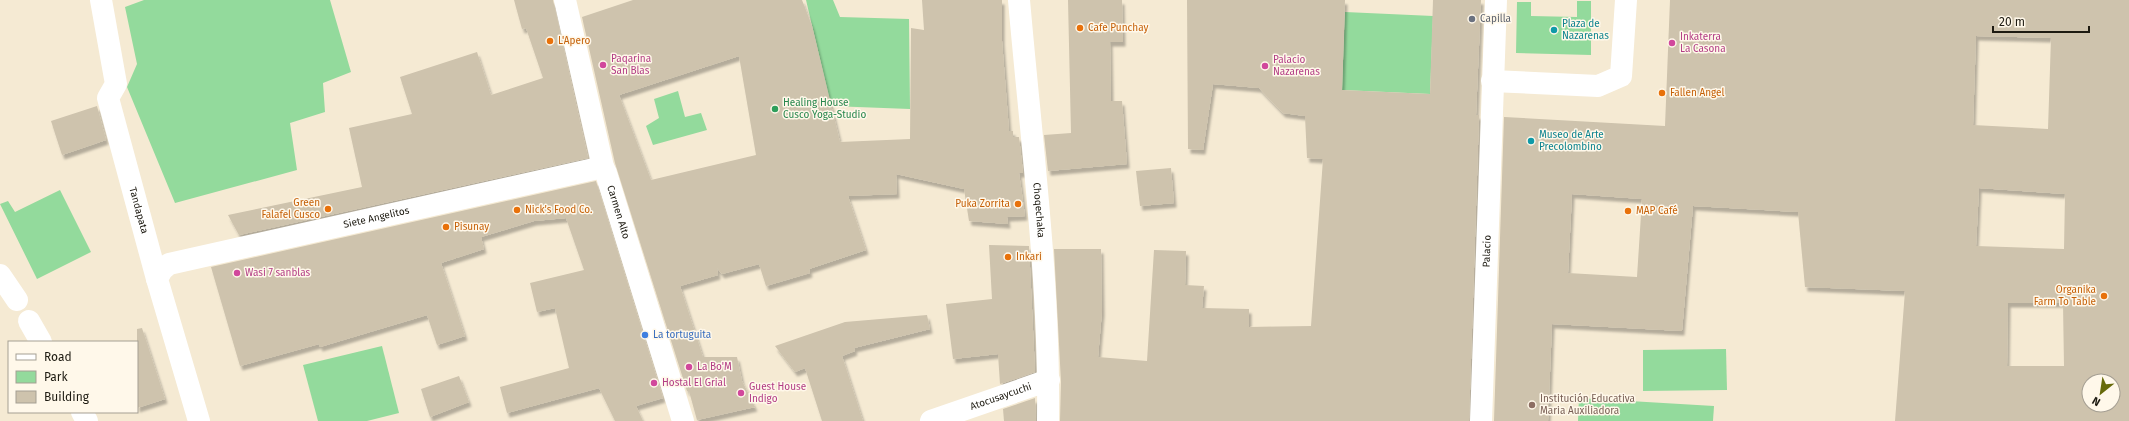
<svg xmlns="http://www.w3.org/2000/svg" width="2129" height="421" font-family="'Fira Sans',sans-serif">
<defs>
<filter id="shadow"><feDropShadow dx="2.5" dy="4.5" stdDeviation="1" flood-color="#0004"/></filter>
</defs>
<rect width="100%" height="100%" fill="#f5ead3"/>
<g fill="#93da9c">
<polygon points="144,0 330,0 351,72 323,83 325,112 290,123 297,170 175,203 127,87 137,64 125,7"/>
<polygon points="806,0 833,0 840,17 909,19 910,109 831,106"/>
<polygon points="1577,1 1591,1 1591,55 1516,53 1517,2 1531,2 1531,16 1577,17"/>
<polygon points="1345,12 1433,16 1430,94 1342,90"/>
<polygon points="678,91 685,117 701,113 707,130 653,145 646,126 659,118 654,99"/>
<polygon points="60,190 91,252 37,279 0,204 8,201 15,212"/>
<polygon points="382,346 399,413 367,421 318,421 303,365"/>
<polygon points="1726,349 1727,390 1643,391 1643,350"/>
<polygon points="1579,398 1714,406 1713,421 1578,421"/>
</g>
<g fill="#cec3ad" fill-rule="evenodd" filter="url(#shadow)">
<polygon points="514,0 553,0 588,158 239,235 228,215 362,187 349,128 412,114 400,77 477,52 491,95 543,78 526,28 522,29"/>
<path d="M633,0h169l10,26 28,116 70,-3 1,-111 13,2 -2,-30h80v41l7,90h4v6h6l4,36h-4l6,43 -18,1 1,7 -39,-3 -5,-32 -68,-15 1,20 -49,2 18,54 -57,19 1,4 -44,13 -7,-22 -37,10 -5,-6 1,7 -38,11 23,71h34l5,24 13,26 -58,13 -8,-29h-2l-72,-228 -33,-146zM739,56l17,99 -105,25 -32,-85z"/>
<polygon points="1068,0 1122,0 1123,42 1110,42 1111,101 1122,101 1127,164 1048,171 1044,135 1071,133"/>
<polygon points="1187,0 1345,0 1342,90 1430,94 1433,0 1481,0 1476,115 1479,115 1469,421 1060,421 1061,382 1054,249 1101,249 1102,311 1098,357 1147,361 1154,250 1186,251 1185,285 1204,286 1202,308 1249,309 1249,327 1311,326 1323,159 1307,158 1305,116 1283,113 1259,88 1213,84 1203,150 1188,149"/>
<path d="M1670,0h459v421h-234l10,-130 -100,-4 -7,-75 -105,-6 -11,125 -130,-7 -4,97h-54l10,-304 161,9zM1976,36l75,2 -3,91 -75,-4zM1979,188l86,6 -1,55 -88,-3zM1572,194l70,5 -5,78 -69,-4zM2008,303h55l1,63h-57zM2089,381h24v24h-24z"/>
<polygon points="97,106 106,140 62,155 51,121"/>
<polygon points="1171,168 1174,203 1140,206 1136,171"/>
<polygon points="596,181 663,398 636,406 643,421 615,421 599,388 507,413 500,387 569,368 555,308 537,312 530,283 584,270 566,218 534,221 481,237 484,249 441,263 465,336 437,345 427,315 320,347 319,344 240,366 211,267"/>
<polygon points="989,245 1029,246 1035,372 1000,384 998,354 953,359 946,304 992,299"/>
<polygon points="927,315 930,329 854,348 855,351 842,356 863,421 822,421 805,368 795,372 775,346 845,322"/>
<polygon points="142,328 165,399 137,408 137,329"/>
<polygon points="459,376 469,402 430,417 421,389"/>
<polygon points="1035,398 1036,421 1004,421 1003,409"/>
</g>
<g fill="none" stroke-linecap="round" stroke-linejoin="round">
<g stroke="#fff" stroke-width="22">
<path id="s1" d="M101,0l15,84 -8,14 49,181"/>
<polyline points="0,275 17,300"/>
<polyline points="29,321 41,342"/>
<polyline points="82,412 87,421"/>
<path id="s2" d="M931,421l118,-41"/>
</g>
<g stroke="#fff" stroke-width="22">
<path id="s3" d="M565,0l38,167 3,6 77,248"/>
<path id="s4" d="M1019,0c12,139 31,281 29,421"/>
<polyline points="1492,81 1598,86 1621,76 1626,0"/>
<path id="s5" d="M199,421l-42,-142 5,-9 7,-6 434,-97"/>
<path id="s6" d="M1481,421l15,-421"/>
</g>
</g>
<circle fill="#6b7280" stroke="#fff8ea" stroke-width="1.5" cx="1472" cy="19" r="4"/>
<g fill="#e8710a" stroke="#fff8ea" stroke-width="1.5">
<circle cx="1080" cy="28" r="4"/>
<circle cx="550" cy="41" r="4"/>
<circle cx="1662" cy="93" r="4"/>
<circle cx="1018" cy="204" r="4"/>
<circle cx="328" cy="209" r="4"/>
<circle cx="517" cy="210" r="4"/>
<circle cx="1628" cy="211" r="4"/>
<circle cx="446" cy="227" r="4"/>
<circle cx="1008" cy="257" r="4"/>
<circle cx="2104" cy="296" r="4"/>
</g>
<g fill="#0f9aa8" stroke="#fff8ea" stroke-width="1.5">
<circle cx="1554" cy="30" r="4"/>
<circle cx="1531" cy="141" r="4"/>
</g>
<g fill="#d1479c" stroke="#fff8ea" stroke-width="1.5">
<circle cx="1672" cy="43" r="4"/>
<circle cx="603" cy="65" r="4"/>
<circle cx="1265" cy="66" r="4"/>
<circle cx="237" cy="273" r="4"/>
<circle cx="689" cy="367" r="4"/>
<circle cx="654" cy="383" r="4"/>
<circle cx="741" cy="393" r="4"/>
</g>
<circle fill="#2e9e5b" stroke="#fff8ea" stroke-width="1.5" cx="775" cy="109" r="4"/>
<circle fill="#3f7fe0" stroke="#fff8ea" stroke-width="1.5" cx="645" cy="335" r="4"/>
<circle fill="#8d6e63" stroke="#fff8ea" stroke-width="1.5" cx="1532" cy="405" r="4"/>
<g text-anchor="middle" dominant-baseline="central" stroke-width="3" stroke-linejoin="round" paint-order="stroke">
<g font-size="10" fill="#5b616d" stroke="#fff8ea" text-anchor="start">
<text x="1480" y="19">Capilla</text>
</g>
<g font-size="10" fill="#0d838f" stroke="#fff8ea" text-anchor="start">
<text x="1562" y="24">Plaza de<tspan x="1562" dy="12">Nazarenas</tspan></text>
<text x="1539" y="135">Museo de Arte<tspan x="1539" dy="12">Precolombino</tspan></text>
</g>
<g font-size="10" fill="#c56008" stroke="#fff8ea" text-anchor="start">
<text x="1088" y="28">Cafe Punchay</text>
<text x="558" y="41">L'Apero</text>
<text x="1670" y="93">Fallen Angel</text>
<text x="320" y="203" text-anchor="end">Green<tspan x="320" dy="12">Falafel Cusco</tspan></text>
<text x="1010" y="204" text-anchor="end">Puka Zorrita</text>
<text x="525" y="210">Nick’s Food Co.</text>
<text x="1636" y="211">MAP Café</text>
<text x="454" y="227">Pisunay</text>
<text x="1016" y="257">Inkari</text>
<text x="2096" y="290" text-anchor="end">Organika<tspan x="2096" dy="12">Farm To Table</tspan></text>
</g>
<g font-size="10" fill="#b23c85" stroke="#fff8ea" text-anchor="start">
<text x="1680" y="37">Inkaterra<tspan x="1680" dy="12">La Casona</tspan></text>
<text x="611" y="59">Paqarina<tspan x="611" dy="12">San Blas</tspan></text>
<text x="1273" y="60">Palacio<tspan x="1273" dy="12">Nazarenas</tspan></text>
<text x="245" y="273">Wasi 7 sanblas</text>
<text x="697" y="367">La Bo'M</text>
<text x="662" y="383">Hostal El Grial</text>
<text x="749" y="387">Guest House<tspan x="749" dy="12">Indigo</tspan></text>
</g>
<g font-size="10" fill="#27864d" stroke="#fff8ea" text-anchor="start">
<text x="783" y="103">Healing House<tspan x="783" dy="12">Cusco Yoga-Studio</tspan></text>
</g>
<g font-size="10" fill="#1d1a11" stroke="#fff8ea">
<text stroke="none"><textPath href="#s4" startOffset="211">Choqechaka</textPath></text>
<text stroke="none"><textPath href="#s1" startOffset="218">Tandapata</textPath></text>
<text stroke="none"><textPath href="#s3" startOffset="219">Carmen Alto</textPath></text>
<text stroke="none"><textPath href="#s5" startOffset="380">Siete Angelitos</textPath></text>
<text stroke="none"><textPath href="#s6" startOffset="170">Palacio</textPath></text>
<text stroke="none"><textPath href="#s2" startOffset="74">Atocusaycuchi</textPath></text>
</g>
<g font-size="10" fill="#366cbe" stroke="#fff8ea" text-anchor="start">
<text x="653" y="335">La tortuguita</text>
</g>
<g font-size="10" fill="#785e54" stroke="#fff8ea" text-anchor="start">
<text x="1540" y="399">Institución Educativa<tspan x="1540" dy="12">Maria Auxiliadora</tspan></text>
</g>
</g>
<rect x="8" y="341" width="130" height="72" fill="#fff8ea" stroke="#a59f93"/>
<rect x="16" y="354" width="20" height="6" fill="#ffffff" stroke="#a59f93"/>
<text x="44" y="361" font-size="12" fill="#1d1a11">Road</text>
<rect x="16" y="371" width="20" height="12" fill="#93da9c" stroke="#a59f93"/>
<text x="44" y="381" font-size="12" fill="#1d1a11">Park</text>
<rect x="16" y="391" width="20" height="12" fill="#cec3ad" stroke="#a59f93"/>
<text x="44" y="401" font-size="12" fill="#1d1a11">Building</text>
<g transform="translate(2101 393) rotate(210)"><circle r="19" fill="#fff8ea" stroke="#a59f93"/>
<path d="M0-3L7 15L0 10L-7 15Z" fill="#676a0a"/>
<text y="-6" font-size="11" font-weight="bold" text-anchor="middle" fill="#1d1a11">N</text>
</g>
<path d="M1993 26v6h96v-6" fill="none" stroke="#1d1a11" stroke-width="2"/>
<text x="1999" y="26" font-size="12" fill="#1d1a11" stroke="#fff8ea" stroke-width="3" paint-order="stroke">20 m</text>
</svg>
